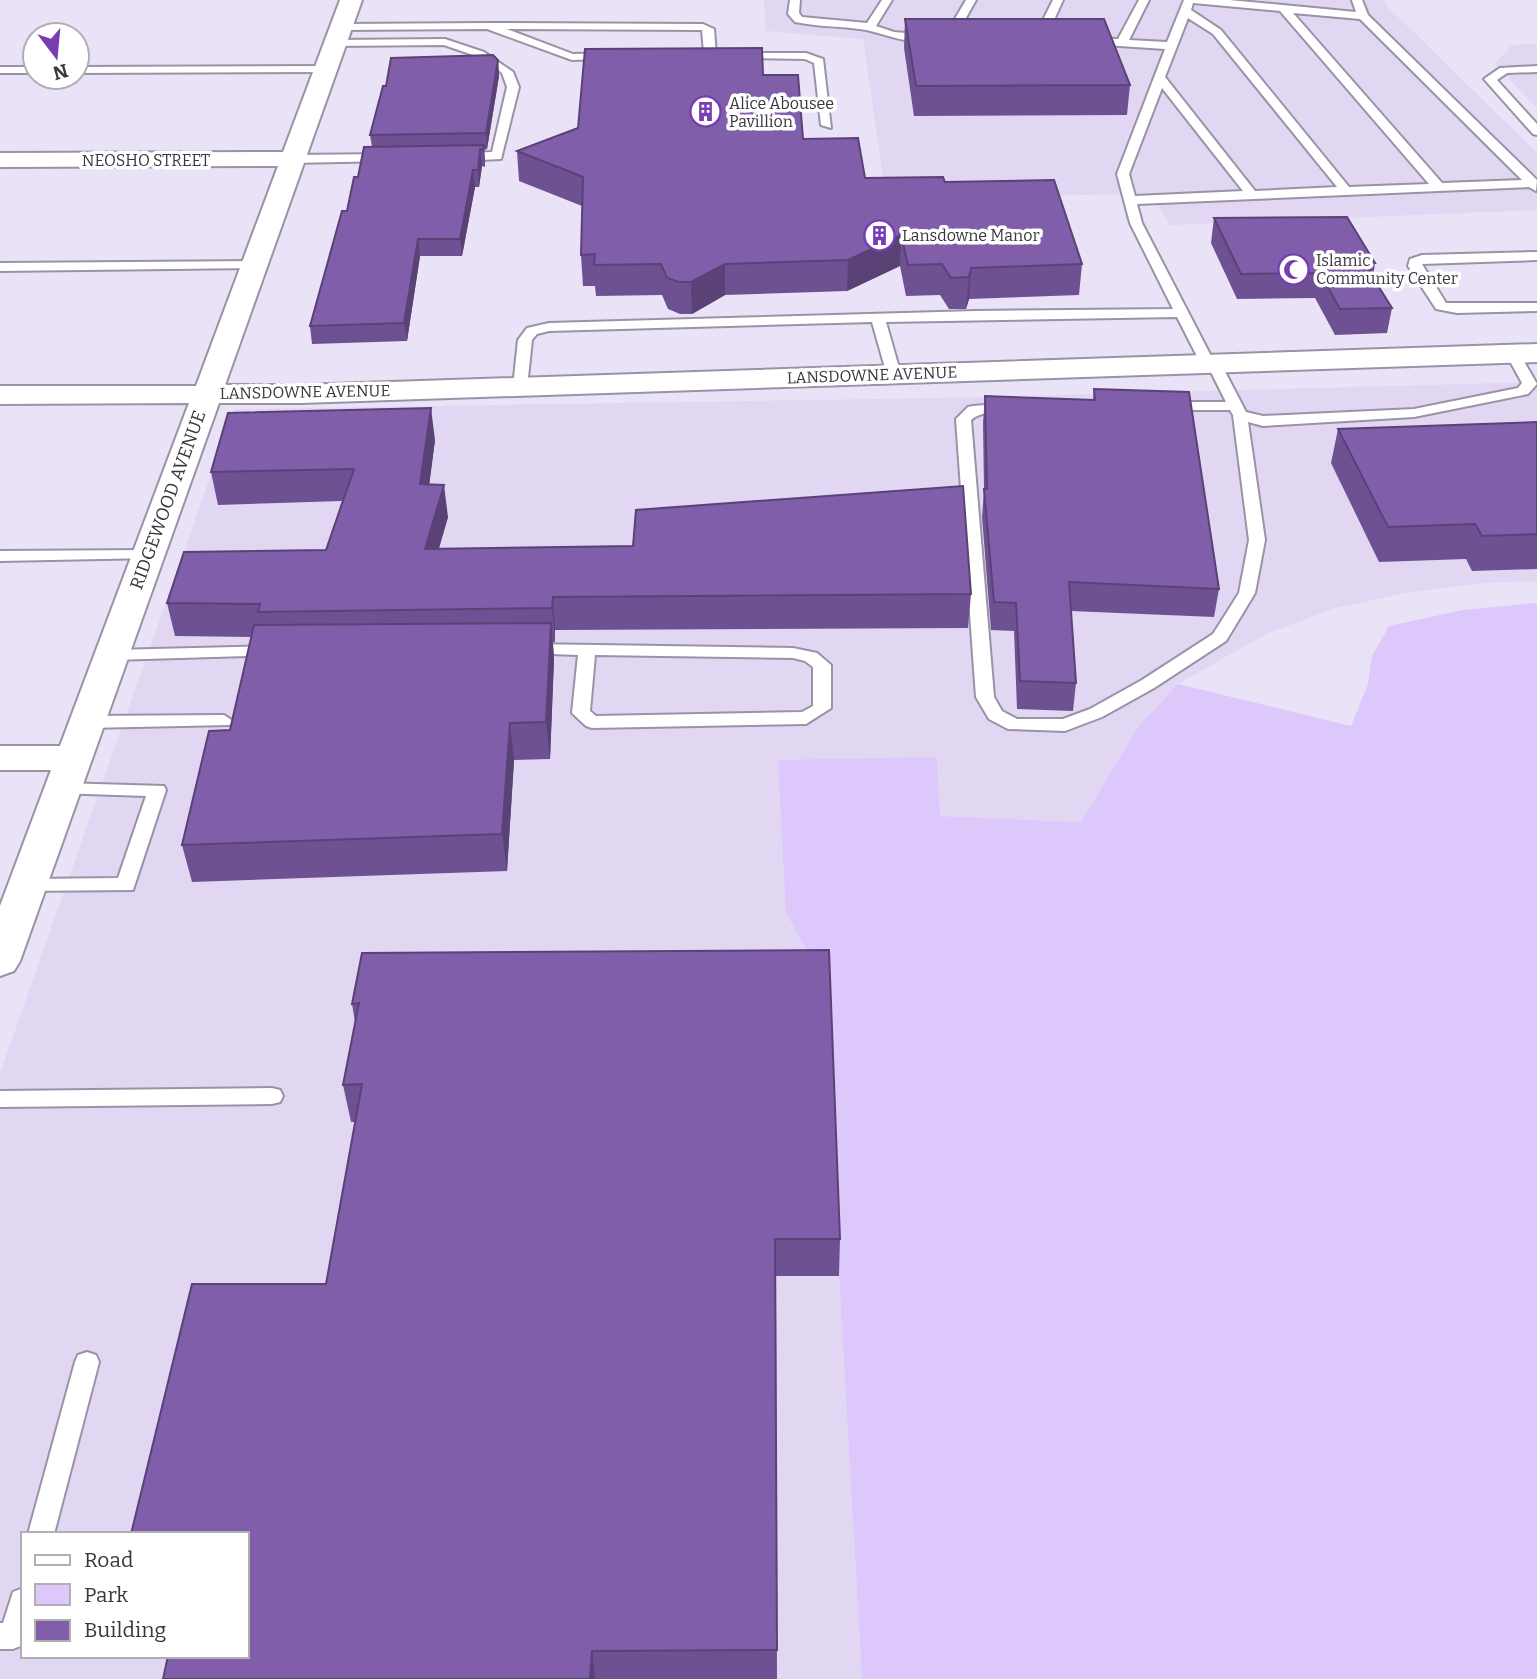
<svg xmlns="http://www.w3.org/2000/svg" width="1537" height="1679" font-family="Bitter,serif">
<rect width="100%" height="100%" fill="#eae2f7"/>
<g fill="#e2d7f3" fill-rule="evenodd">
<polygon points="764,0 1384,0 1386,5 1537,153 1537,210 1170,225 1151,194 886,198 863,39 766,31"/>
<polygon points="1537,44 1537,108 1495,64 1512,45"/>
<path d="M1537,382v199l-55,2 -76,10 -70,15 -70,26 -88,50 -40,43 -57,95 -141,-6 -3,-59 -110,228 12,291 23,403h-862v-606l234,-664 708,-11zM23,1534h224v122h-224z"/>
</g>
<polygon fill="#dcc8fa" points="1537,603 1537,1679 862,1679 839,1276 827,985 786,913 778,760 937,757 940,816 1081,822 1138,727 1178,684 1351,726 1368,684 1372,656 1389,626 1463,610"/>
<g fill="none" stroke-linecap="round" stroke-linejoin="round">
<defs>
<g id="service">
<path d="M790,0h10l-1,13 3,4 65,6 15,-23h10l-16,26 18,6 35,3 6,3c-16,11 -52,-5 -69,-8 -23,-4 -48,-3 -71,-8l-7,-8z"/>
<polygon points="966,0 976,0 953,41 945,41 943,39"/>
<polygon points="1053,0 1063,0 1045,40 1035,42 1033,40"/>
<path d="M1139,0h10l-20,40 38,2 17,-42h45l127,12 -4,-12h10l6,15 169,165 -1,11 -7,-4 -392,17 5,19 71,137 8,4 25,48 17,4 151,-7 104,-21 4,-5 -16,-29 7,-4 5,1 19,33 -9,10 -114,23 -151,9 -15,-4 17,118 -10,53 -29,48 -72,47 -52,29 -37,14 -57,-2 -19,-10 -13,-22 -20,-278 12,-12 5,-1 36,-3 7,4c-12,10 -32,1 -45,13l23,277 8,14 15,8h46l27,-10 52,-29 71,-46 26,-41 10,-53 -16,-125 -3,-5h-65l-7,-4 7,-4h61l-17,-34 -8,-4 -24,-47 -291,5 15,53 -7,4 -7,-4 -15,-53 -323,9 -12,3 -5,6 -5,47 -7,4 -7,-4 5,-47 9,-12 22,-5 426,-12 198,-2 -43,-86 -13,-49 48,-125 -76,-5 -6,-3 6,-3 29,1zM1193,3l87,8 149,173 -80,3 -128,-157 -30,-20zM1293,13l67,6 162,161 -80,3zM1188,18l25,16 124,153 -82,4 -90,-114zM1162,88l81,103 -108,5 -6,-22z"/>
<path d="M488,23l215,1 11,5 2,26c-7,5 -25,7 -32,1l6,-3 14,-1 -2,-22 -195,-1 66,25 38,-1 6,3 -6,3 -39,1 -85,-31 -146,1 -5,-3 5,-3z"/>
<polygon points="445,39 484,52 513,72 519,87 501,159 460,161 454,157 460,153 492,152 507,87 502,73 496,68 476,56 444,45 335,46 329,43 335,40"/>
<polygon points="735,53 806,53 823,59 831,128 821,125 814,63 805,59 739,58 733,55"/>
<polygon points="1537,66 1537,72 1507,73 1497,80 1537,124 1537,135 1533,134 1484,79 1500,68"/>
<rect x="0" y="67" width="35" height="6"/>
<polygon points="77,67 324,66 330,69 324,72 77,73"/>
<polygon points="388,154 394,158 392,161 291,163 285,159 291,155"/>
<polygon points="1537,252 1537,260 1422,264 1446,303 1537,303 1537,311 1457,313 1436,309 1408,266 1410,259 1422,255"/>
<polygon points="256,261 261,262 261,268 0,271 0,263"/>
<polygon points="148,550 154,552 156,555 154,558 0,561 0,551"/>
<path d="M529,644l264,4 24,5 14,12v43l-25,16 -214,4 -6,-2 -14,-13 6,-58 -55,-2 -3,-4zM595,655l198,3 12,3 8,6v39l-11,6 -206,4 -6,-5z"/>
<polygon points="272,646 281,651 278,655 112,660 103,655 112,650"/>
<polygon points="224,715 233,721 230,725 87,728 78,722 87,716"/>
<polygon points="63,783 164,786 166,790 133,890 22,891 19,886 22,881 29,879 118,878 146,796 56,793 54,789 56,785"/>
<polygon points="272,1088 280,1090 283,1096 280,1102 272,1104 0,1107 0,1091"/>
<polygon points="87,1352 96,1355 99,1362 54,1534 28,1534 75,1362 78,1355"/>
<polygon points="23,1588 23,1645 13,1649 0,1649 0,1623 3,1623 13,1592"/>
</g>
<polygon id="minor" points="340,0 362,0 225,385 301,385 1537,344 1537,362 301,403 219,403 20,961 14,971 0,976 0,906 51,770 0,770 0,746 60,746 189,403 0,404 0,386 196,386 278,166 0,167 0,153 283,152"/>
</defs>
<use href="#service" stroke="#9a92a6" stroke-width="4"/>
<use href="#minor" stroke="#9a92a6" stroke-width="4"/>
<use href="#service" fill="#fff" fill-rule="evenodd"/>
<use href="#minor" fill="#fff" fill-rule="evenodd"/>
</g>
<g fill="#6e5192">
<polygon points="905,19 1130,85 1127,115 914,116 904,48"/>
<polygon points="498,60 499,76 487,149 484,150 485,162 485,167 482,166 479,187 475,187 462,256 420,256 407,341 312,344 310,326 358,177 372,147 370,135 386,86"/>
<polygon points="763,75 803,139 865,178 945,182 1082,264 1079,295 969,299 966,309 949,309 940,295 906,296 900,266 847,291 725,295 692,314 680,314 668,309 662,295 596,296 595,286 583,286 581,255 582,206 519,181 517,151"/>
<polygon points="1214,218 1375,263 1373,277 1392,308 1387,333 1335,335 1315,298 1237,299 1211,243"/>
<polygon points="1094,389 1219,589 1214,617 1071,611 1076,683 1073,711 1017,709 1014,631 991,630 982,517 984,489 983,423 985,396 1093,400"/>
<polygon points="1537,422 1537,569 1472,571 1466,559 1379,562 1331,463 1338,429"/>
<polygon points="435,440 429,485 448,517 439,548 971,594 968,628 555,630 555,642 553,642 554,659 550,759 514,760 507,871 192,882 182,845 230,730 251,637 175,636 167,603 326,550 342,501 218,505 211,472"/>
<polygon points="362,953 840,1239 839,1276 776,1276 777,1679 163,1679 326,1284 355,1122 351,1122 343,1085 355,1022 352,1004"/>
</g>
<g fill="#5a4277">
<polygon points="498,60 499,76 487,149 486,133"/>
<polygon points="484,145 485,162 485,167 483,150"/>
<polygon points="480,149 482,166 479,187 478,170"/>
<polygon points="473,170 475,187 462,256 460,239"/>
<polygon points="901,235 900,266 847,291 848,260"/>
<polygon points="418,239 420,256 407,341 404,323"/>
<polygon points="725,264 725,295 692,314 691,282"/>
<polygon points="971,268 969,299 966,309 969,277"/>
<polygon points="431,408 435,440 425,517 420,484"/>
<polygon points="444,485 448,517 429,582 425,549"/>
<polygon points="553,597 555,630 555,642 552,608"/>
<polygon points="551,623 554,659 550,759 546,722"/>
<polygon points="510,723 514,760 507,871 502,834"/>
<polygon points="592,1651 595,1679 590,1679"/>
</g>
<g fill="#805eaa" stroke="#5a4277" stroke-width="2">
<polygon points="905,19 1104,19 1130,85 916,86"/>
<polygon points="762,48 763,75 798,75 803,139 858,138 865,178 943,177 945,182 1054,180 1082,264 971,268 969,277 951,278 942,264 908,265 901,235 848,260 725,264 691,282 679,282 667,278 661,264 594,265 595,254 581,255 583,177 517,151 578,128 585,49"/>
<polygon points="493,55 498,60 486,133 370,135 383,86 386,86 391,58"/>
<polygon points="484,145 483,150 480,149 478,170 473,170 460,239 418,239 404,323 310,326 342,211 347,211 354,177 358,177 364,147"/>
<polygon points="1347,217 1375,263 1364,263 1392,308 1340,309 1320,273 1241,274 1214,218"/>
<polygon points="1094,389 1189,392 1219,589 1069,582 1076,683 1020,681 1016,603 994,602 984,489 987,489 985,396 1095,400"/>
<polygon points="431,408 420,484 444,485 425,549 633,546 636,510 963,486 971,594 553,597 552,608 258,612 260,604 167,603 184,552 326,550 354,469 211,472 228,413"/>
<polygon points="1537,422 1537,534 1482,536 1475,524 1388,527 1338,429"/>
<polygon points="551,623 546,722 510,723 502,834 182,845 209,731 230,730 254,625"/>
<polygon points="829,950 840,1239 775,1239 777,1650 592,1651 590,1679 163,1679 168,1656 247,1656 247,1534 131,1534 192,1284 326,1284 362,1084 343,1085 359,1003 352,1004 362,953"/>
</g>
<defs>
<symbol id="building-ring" viewBox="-11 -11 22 22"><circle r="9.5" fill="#fff" stroke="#783db3" stroke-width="1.5"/><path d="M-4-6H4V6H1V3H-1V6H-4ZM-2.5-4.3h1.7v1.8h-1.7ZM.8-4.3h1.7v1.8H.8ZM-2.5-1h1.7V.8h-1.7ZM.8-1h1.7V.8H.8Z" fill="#783db3"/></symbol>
<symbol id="mosque-ring" viewBox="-11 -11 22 22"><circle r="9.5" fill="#fff" stroke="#783db3" stroke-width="1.5"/><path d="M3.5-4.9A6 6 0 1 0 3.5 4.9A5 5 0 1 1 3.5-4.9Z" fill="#783db3"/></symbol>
</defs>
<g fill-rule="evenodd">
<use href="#building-ring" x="688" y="94" width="35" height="35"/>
<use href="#building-ring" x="862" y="218" width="35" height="35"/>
<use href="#mosque-ring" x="1276" y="252" width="35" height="35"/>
</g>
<g text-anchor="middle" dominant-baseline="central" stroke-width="7" stroke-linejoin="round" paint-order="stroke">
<g font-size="16" fill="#39363e" stroke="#fff" text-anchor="start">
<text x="729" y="103">Alice Abousee<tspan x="729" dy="18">Pavillion</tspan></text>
<text x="902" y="235">Lansdowne Manor</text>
<text x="1316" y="260">Islamic<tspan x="1316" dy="18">Community Center</tspan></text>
</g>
<g font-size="16" fill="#39363e" stroke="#fff">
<text x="146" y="160">NEOSHO STREET</text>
<text transform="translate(872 375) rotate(-2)">LANSDOWNE AVENUE</text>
<text transform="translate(305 392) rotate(-1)">LANSDOWNE AVENUE</text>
</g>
<g font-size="18" fill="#39363e" stroke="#fff">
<text transform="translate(168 500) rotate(-70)">RIDGEWOOD AVENUE</text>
</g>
</g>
<rect x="21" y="1532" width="228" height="126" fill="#ffffff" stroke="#b0afb2" stroke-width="2"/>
<rect x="35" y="1555" width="35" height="10" fill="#ffffff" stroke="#b0afb2" stroke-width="2"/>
<text x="84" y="1567" font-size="21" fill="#39363e">Road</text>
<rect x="35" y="1584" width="35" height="21" fill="#dcc8fa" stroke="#b0afb2" stroke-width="2"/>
<text x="84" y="1602" font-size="21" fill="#39363e">Park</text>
<rect x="35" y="1620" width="35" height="21" fill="#805eaa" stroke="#b0afb2" stroke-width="2"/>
<text x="84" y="1637" font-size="21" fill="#39363e">Building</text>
<g transform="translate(56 56) rotate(164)"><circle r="33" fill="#ffffff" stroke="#b0afb2" stroke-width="2"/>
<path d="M0-5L12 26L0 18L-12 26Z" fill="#783db3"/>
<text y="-10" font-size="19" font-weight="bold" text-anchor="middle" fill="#39363e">N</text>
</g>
</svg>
